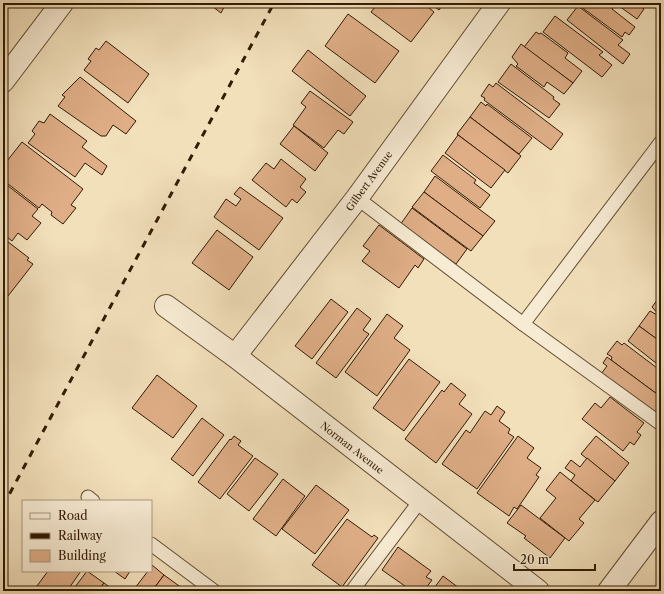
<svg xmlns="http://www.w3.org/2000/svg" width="664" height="594" font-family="'Libre Caslon Text',serif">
<rect width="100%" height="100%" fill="#f2e0bb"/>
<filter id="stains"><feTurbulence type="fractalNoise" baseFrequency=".005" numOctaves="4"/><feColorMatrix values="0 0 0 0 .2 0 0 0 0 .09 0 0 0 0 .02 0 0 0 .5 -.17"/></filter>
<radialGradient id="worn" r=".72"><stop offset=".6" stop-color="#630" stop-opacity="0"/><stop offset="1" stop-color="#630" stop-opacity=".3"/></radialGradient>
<g fill="#dfae87" stroke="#321b03">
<polygon points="208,3 226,3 221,13"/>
<polygon points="378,3 423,3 434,12 411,42 371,12"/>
<polygon points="430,3 444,3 439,10"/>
<polygon points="576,3 614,3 616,4 612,9 635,27 629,35 625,32 622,37"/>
<polygon points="615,3 636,3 644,9 637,19"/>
<polygon points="578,6 623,40 618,45 630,54 623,64 567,20"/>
<polygon points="348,14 399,51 375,83 325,46"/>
<polygon points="555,16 603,52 599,55 612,65 602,77 543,32"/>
<polygon points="536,32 539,34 541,33 568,53 565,58 582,71 573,83 524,47"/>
<polygon points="106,41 149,74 128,103 84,70 91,61 88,59 96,48 99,50"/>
<polygon points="521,44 573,83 564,94 547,82 544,87 516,66 518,64 512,57"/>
<polygon points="308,50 366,96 350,116 292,71"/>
<polygon points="511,64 554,97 553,99 560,104 549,118 498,82"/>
<polygon points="80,77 136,121 126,134 113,125 106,136 101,136 58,106 65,97 62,95"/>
<polygon points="496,83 563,134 551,150 484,100 485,98 481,96 489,84 493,87"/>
<polygon points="310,91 353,122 344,134 338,130 324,148 293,125 306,107 301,103"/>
<polygon points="481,102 486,106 487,104 532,138 519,154 470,117"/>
<polygon points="50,114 87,141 82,147 107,166 102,175 85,163 75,177 28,143 35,134 32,131 39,121 44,123"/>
<polygon points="470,117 521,156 508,173 457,134"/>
<polygon points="294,126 328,153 315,171 280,144"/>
<polygon points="458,135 505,170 491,188 445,153"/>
<polygon points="22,142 83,189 71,205 76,208 63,224 51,215 52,212 42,204 39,208 3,180 3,166"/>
<polygon points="443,155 476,180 474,183 490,195 480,208 431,171"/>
<polygon points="281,159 306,179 300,187 306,192 297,203 292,199 286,207 252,180 266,163 274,169"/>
<polygon points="435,176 495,221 483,236 424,192"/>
<polygon points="3,182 38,209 32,216 41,223 27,240 18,233 12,241 3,234"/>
<polygon points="240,187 283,218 259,250 214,217 226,199 236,206 241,199 234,194"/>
<polygon points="424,192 483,236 471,251 412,207"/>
<polygon points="412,208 467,249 456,264 400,225"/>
<polygon points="379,225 424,259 418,268 415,265 399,288 362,261 370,251 363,246"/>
<polygon points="217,230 253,257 229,290 192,263"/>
<polygon points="3,238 29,258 27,260 33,264 8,296 3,292"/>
<polygon points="661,295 661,317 652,307"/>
<polygon points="331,299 348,312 312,359 295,346"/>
<polygon points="357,308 371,319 363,330 369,334 336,378 316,363"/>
<polygon points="650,311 661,317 661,342 639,326"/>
<polygon points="387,314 403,326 394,338 410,350 377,396 345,372"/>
<polygon points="639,326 661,342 661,367 628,341"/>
<polygon points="617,341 622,345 624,343 661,371 661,397 611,360 612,357 607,354"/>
<polygon points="607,357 661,397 661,411 657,416 601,374 607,366 603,363"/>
<polygon points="409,359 440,382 404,431 373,408"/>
<polygon points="157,375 197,406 173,438 132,408"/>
<polygon points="451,383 466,395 459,404 472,414 436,463 405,439 442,390 444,392"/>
<polygon points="610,397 644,423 637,432 641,435 634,445 630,442 623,451 582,419 595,403 601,408"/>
<polygon points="497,406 505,412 499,421 510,429 508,433 514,437 477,489 442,464 466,430 470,433 485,411 491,415"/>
<polygon points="202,418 224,435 193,476 171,459"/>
<polygon points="234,436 241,441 238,445 253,456 220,499 198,482 230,439 231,440"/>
<polygon points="518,436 534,448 527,458 541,468 536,475 539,477 517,509 514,507 509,516 477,493"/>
<polygon points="596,436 629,463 615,481 581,454"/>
<polygon points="255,458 278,474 249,511 227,494"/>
<polygon points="587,458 615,481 598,502 571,481 575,475 565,468 571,460 580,467"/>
<polygon points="560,472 595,500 579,519 584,523 569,541 540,518 556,498 546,490"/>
<polygon points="283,479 305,496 276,536 253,519"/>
<polygon points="316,485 349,510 315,554 282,529"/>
<polygon points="521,505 565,538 550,558 524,538 526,536 507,523"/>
<polygon points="347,519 372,537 374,535 378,538 342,587 312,565"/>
<polygon points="398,547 431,571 426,577 432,580 426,588 422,586 419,591 412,591 382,570"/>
<polygon points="152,565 164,575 152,591 140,591 135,588 148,571 151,571"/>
<polygon points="48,571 81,571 67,591 41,591 42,589 37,586"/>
<polygon points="87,571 104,583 98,591 72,591"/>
<polygon points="114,571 130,571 125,579"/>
<polygon points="164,575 182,588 179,591 152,591"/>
<polygon points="443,576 463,591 432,591"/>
<polygon points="104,583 115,591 98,591"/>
</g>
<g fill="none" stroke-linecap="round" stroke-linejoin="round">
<defs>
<g id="service">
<polyline points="357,198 523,324 661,424"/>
<polyline points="523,324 661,142"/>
<polyline points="88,497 93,501"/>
<polyline points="151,544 214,591"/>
<polyline points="352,591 420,501"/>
</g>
<g id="minor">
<polyline points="3,81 62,3"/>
<polyline points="166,306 235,356 538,591"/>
<polyline points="235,356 357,198 499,3"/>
</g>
<polyline id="tertiary" points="609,591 661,522"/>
</defs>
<use href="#service" stroke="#624c31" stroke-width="15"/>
<use href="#minor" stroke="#624c31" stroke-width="24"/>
<use href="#tertiary" stroke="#624c31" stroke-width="24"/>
<use href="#service" stroke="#f7ebd3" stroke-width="13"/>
<use href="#minor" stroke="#f7ebd3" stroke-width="22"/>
<use href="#tertiary" stroke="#f7ebd3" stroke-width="22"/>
<polyline stroke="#321b03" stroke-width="3" stroke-dasharray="7 7" stroke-linecap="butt" points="3,506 274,3"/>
</g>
<g text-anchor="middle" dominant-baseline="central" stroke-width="4" stroke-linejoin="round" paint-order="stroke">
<g font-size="10" fill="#321b03" stroke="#f7ebd3">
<text transform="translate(369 181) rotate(-54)">Gilbert Avenue</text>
<text transform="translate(352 448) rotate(38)">Norman Avenue</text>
</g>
</g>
<rect width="664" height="594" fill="none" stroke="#f2e0bb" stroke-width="16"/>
<rect x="4" y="4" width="656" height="586" fill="none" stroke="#321b03" stroke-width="2"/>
<rect x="8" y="8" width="648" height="578" fill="none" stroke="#321b03"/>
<rect x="22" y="500" width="130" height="72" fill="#f7ebd3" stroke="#a89880"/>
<rect x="30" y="513" width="20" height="6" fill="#f7ebd3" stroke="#a89880"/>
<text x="58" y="520" font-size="12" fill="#321b03">Road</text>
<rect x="30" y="533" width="20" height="6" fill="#321b03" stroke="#a89880"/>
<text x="58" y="540" font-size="12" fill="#321b03">Railway</text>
<rect x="30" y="550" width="20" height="12" fill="#dfae87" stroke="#a89880"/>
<text x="58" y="560" font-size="12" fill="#321b03">Building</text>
<path d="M514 564v6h81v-6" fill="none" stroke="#321b03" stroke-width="2"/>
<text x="520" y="564" font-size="12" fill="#321b03" stroke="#f7ebd3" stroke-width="3" paint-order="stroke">20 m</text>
<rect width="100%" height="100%" filter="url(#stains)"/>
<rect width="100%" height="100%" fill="url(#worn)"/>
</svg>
